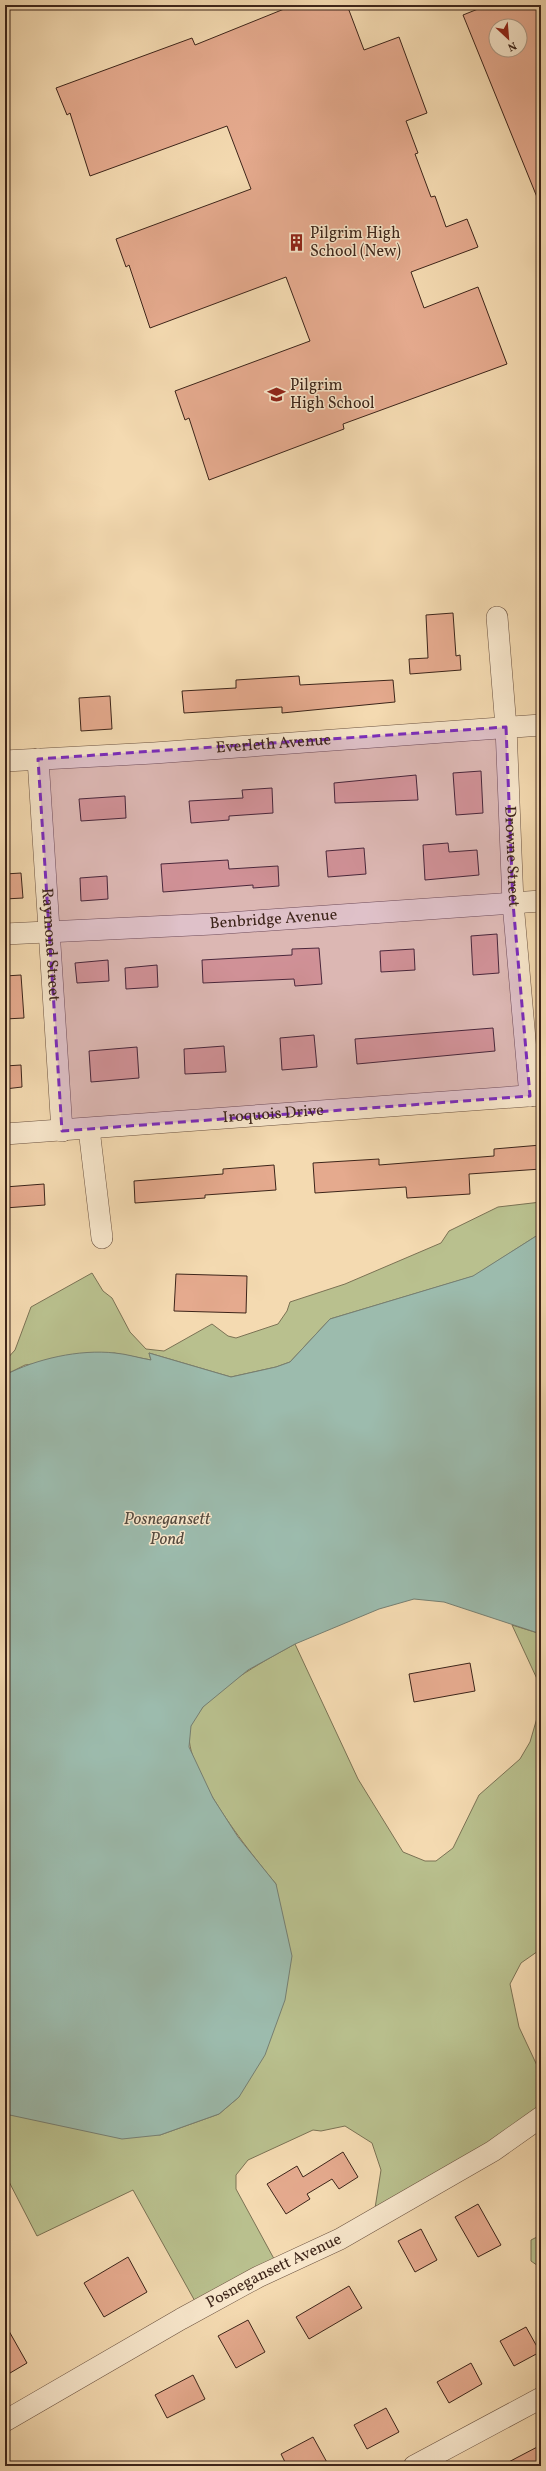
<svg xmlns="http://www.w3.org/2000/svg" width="546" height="2471" font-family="Vollkorn,serif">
<rect width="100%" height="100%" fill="#f4dab1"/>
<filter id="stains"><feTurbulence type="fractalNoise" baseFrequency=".005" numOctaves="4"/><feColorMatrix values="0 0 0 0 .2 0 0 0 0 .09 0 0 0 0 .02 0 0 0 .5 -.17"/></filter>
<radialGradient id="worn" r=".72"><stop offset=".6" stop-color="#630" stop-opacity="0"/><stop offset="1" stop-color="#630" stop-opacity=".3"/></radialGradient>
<g fill="#b9c08e" stroke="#7b7254">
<polygon points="541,1202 541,1233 474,1276 330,1319 290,1362 276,1367 231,1377 149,1353 151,1360 114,1353 25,1365 5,1375 5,1361 15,1350 31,1307 92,1273 103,1291 112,1298 130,1332 146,1349 164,1351 212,1324 228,1336 236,1338 278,1324 287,1311 290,1302 345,1284 441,1243 449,1231 498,1207"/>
<path d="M512,1625l29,9v315l-20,14 -11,21 9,43 22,47v47l-168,100 8,-51 -9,-27 -27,-17 -24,5 -8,-1 -65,30 -12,15v14l43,79 -78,44 -68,-122 -96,46 -32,-62v-60l155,21 59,-21 20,-17 37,-213c-24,-29 -100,-122 -85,-159 14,-33 73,-64 104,-81l63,135 45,73 22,9h11l17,-13 26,-53 41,-36 10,-17 7,-24 1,-37z"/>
<polygon points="541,2235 541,2268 531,2261 531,2240"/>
</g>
<path fill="#9cbbad" stroke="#767f72" d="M541,1233v401l-97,-32 -30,-3 -35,10 -84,35 -47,26 -45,37 -12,19 -2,21 24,51 25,39 38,47 16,72 -7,44 -20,55 -26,42 -20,17 -59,21 -38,4 -117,-25v-739c31,-16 74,-26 110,-22 12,1 24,5 36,7l-2,-7 82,24 45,-10 14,-5 40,-43 143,-43z"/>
<g fill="#e5aa8e" stroke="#3d251a" fill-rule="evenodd">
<polygon points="294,5 347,5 364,50 399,37 427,113 406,121 418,153 415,154 431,197 435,196 446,227 467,219 478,247 411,272 424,308 478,287 507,364 343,424 344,429 209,480 189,418 185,420 175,391 310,341 286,277 150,328 129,265 126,267 116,239 251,189 227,126 90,176 70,113 67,115 56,88 192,38 195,45"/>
<path d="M488,5h53v202l-78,-192zM496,26h24v24h-24z"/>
<polygon points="453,613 456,656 460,655 461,670 410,674 409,659 428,658 426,615"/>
<polygon points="299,676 300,685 393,680 395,702 282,713 282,707 184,713 182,691 236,688 236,680"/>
<polygon points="110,696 112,729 81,731 79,698"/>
<polygon points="481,771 483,813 456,815 453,773"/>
<polygon points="416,775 418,800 335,803 334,783"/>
<polygon points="272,788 273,813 229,816 229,820 191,823 189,801 243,798 242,790"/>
<polygon points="125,796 126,818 81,821 79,799"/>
<polygon points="448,843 449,852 477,850 479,875 425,880 423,845"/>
<polygon points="364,848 366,874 328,877 326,851"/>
<polygon points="228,860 229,869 278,866 279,886 253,888 253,885 163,892 161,864"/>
<polygon points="21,873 23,898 5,899 5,874"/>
<polygon points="107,876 108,899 81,901 80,878"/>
<polygon points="497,934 499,973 473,975 471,936"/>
<polygon points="319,948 322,984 295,986 294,979 203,983 202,960 292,955 292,949"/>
<polygon points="414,949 415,970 381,972 380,951"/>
<polygon points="108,960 109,981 77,983 75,963"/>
<polygon points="157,965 158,987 126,989 125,968"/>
<polygon points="21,975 24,1018 5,1019 5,976"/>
<polygon points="493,1028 495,1051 357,1064 355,1039"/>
<polygon points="314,1035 317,1067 282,1070 280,1038"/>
<polygon points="224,1046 226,1072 185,1074 184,1049"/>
<polygon points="137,1047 139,1078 91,1082 89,1051"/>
<polygon points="21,1065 22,1087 5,1089 5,1066"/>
<polygon points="541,1145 541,1169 469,1174 470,1194 407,1198 406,1187 315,1193 313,1163 379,1159 379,1165 494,1156 494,1149"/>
<polygon points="274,1165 276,1190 205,1195 205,1198 135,1203 134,1181 223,1174 223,1169"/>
<polygon points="44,1184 45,1205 5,1208 5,1187"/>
<polygon points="176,1274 247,1276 246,1313 174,1311"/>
<polygon points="470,1663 475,1691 414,1702 409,1674"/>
<polygon points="343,2152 358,2177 339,2189 332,2179 307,2194 310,2199 286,2214 267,2184 297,2166 303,2177"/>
<polygon points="478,2204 501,2245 478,2257 455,2217"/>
<polygon points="421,2229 437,2260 415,2272 398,2241"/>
<polygon points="128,2257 147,2292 104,2317 84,2283"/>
<polygon points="349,2286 362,2308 309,2339 296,2317"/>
<polygon points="248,2320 265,2352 236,2368 218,2336"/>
<polygon points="5,2324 27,2363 5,2376"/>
<polygon points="526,2327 540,2352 514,2366 500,2341"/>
<polygon points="471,2363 482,2384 449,2403 437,2382"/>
<polygon points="193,2375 205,2399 167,2418 155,2395"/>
<polygon points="386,2408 399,2432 367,2449 354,2425"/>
<polygon points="313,2437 329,2466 287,2466 281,2454"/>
<polygon points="541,2445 541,2466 501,2466"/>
</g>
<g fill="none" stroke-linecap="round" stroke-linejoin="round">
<defs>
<g id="minor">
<path id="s1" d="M497,617l9,110 7,176 17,193"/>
<path id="s2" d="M38,759l24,372"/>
<path id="s3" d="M5,761l149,-8 387,-28"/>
<path id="s4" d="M5,934l208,-10 328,-23"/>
<polyline points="89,1129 102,1238"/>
<path id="s5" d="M5,1134l536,-39"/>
<path id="s6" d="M5,2421l176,-102 77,-42 82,-38 153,-88 48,-34"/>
<polyline points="414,2466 541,2398"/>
</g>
</defs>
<use href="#minor" stroke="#6b5240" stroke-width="22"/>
<use href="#minor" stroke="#f8e7cc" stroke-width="21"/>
</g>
<path fill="#7b2cbf" fill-opacity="0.2" stroke="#7b2cbf" stroke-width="3" stroke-dasharray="8 5" stroke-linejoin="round" d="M506,727l7,176 17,193 -468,35 -24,-372z"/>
<defs>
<symbol id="building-bare" viewBox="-9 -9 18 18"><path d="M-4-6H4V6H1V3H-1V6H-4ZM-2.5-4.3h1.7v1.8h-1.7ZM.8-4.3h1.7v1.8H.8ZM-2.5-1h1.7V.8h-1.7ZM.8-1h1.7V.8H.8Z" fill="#8f2418" stroke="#f8e7cc" stroke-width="2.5" paint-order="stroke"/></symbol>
<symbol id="school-bare" viewBox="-9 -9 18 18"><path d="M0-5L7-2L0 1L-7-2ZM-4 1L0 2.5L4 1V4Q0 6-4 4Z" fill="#8f2418" stroke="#f8e7cc" stroke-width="2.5" paint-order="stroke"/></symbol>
</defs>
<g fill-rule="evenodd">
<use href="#building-bare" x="284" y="230" width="25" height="25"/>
<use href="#school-bare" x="264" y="382" width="25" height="25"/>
</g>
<g text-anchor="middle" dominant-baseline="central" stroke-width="3" stroke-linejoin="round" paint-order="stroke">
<g font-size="16" fill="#3d251a" stroke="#f8e7cc" text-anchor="start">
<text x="310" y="234">Pilgrim High<tspan x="310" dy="18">School (New)</tspan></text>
<text x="290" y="386">Pilgrim<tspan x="290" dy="18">High School</tspan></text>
</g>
<g font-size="16" fill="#3d251a" stroke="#f8e7cc">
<text stroke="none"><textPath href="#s3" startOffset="269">Everleth Avenue</textPath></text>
<text stroke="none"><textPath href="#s1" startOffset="240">Drowne Street</textPath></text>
<text stroke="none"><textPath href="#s4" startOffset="269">Benbridge Avenue</textPath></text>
<text stroke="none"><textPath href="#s2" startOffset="186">Raymond Street</textPath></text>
<text stroke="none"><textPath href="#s5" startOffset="269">Iroquois Drive</textPath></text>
<text stroke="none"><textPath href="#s6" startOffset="308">Posnegansett Avenue</textPath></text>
</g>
<g font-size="17" font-style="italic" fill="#554a3f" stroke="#f8e7cc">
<text x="167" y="1519">Posnegansett<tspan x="167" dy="20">Pond</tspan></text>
</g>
</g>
<rect width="546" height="2471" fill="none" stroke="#f4dab1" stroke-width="20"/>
<rect x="6" y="6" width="534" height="2459" fill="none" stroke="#3d251a" stroke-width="2"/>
<rect x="10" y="10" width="526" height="2451" fill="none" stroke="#3d251a"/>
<g transform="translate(508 38) rotate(154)"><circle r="19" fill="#f8e7cc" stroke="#ad9985"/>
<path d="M0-3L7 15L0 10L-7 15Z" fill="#8f2418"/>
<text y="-6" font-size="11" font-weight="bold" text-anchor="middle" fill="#3d251a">N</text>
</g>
<rect width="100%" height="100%" filter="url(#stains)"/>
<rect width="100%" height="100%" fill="url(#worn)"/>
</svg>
